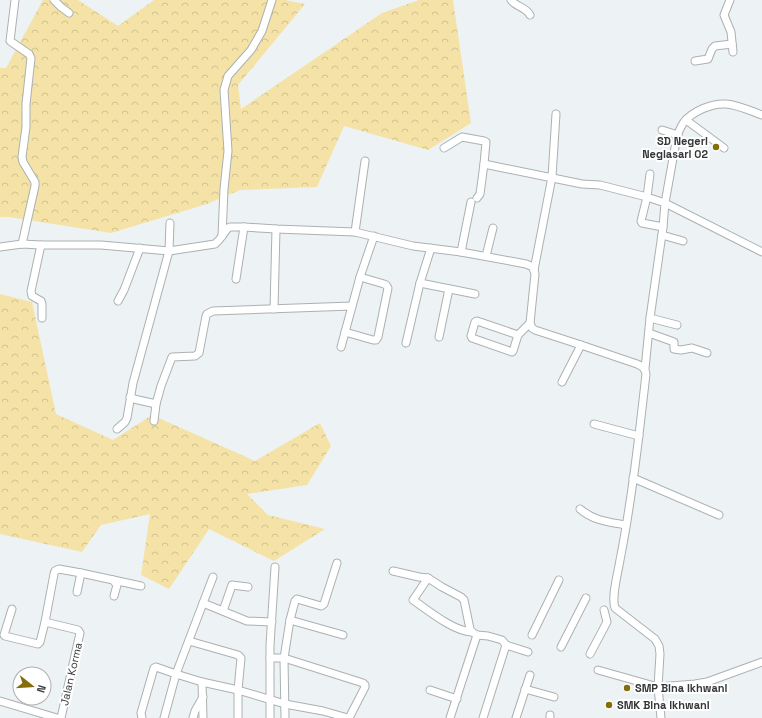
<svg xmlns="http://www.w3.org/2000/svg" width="762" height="718" font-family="'Space Grotesk',sans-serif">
<defs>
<pattern id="forest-crowns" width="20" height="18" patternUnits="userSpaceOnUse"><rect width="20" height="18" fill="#f4e2a7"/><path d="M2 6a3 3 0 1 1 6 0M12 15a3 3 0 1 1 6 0" fill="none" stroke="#d2c290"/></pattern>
</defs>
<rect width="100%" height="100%" fill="#edf3f4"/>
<g fill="url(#forest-crowns)">
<polygon points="43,0 78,0 118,26 154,0 285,0 305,4 238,85 241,109 382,13 419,0 453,0 471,123 428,150 344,126 317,187 240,190 207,204 111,233 9,217 0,217 0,68 6,68"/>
<polygon points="0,294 32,302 56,414 113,440 152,415 255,461 320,423 331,446 307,485 247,494 268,515 325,529 274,561 209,529 169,589 141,575 150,514 101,525 82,552 0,534"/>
</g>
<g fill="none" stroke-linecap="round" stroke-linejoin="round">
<defs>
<g id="minor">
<polyline points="15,0 10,41 29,54 31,58 26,104 26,127 22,157 23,162 35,182 35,186 22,244"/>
<polyline points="54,0 61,7 69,13"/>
<path d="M511,0c5,7 15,7 19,15"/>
<polyline points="730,0 724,15 731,32 733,52"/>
<polyline points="695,61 708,59 712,49 715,46 732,44"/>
<polyline points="686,120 724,148"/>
<polyline points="662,130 678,135"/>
<polyline points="444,148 462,137 484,141 486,142 484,164 480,194 477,198"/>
<polyline points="484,164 582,184 600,185 647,197 665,203 762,252"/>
<polyline points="650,174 647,197 641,221 642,223 663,227"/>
<polyline points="355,232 365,161"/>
<polyline points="662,235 683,241"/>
<polyline points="222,236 224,189 228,151 224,90 228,76 251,50 262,31 272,0"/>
<polyline points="41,245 31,291 32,296 41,301 42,304 42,318"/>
<path d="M0,247l22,-3 19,1h60l68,6 46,-7 4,-4 9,-12 2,-1h14l32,2 79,3 58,14 48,6 65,12 7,3 2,7 -5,49 2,5 3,2 46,15 56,19c5,2 8,4 9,10 -7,62 -14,125 -26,186 -2,13 -9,37 -5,48l40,31 4,7 1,8 -2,33 3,31"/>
<polyline points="461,252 471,202"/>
<polyline points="486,256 493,228"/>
<polyline points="534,270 552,177 556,114"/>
<polyline points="236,279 244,227"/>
<polyline points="420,283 475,294"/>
<polyline points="118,301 124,290 140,248"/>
<polyline points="274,309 276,229"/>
<polyline points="650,318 677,325"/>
<polyline points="345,332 373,340 376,340 378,337 388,288 386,285 384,284 360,277"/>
<polyline points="649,333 674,342 674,349 681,350 692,348 707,353"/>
<polyline points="518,335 477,321 475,322 471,336 472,338 512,352 513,351 518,335 530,323"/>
<polyline points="439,337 449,289"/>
<polyline points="406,343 420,283 431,248"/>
<polyline points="341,347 360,277 374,236"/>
<path d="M645,369l5,-51 13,-91 2,-24 12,-67c2,-5 4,-10 7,-14 9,-11 28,-19 42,-18 12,1 25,7 36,11"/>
<polyline points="562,382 581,345"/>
<polyline points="130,397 134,399 156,404 161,386 172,357 195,356 199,353 206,316 207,314 213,311 352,306"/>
<polyline points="154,421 156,404"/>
<polyline points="594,424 639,436"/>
<polyline points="117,429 125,422 127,418 133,383 169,251 170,223"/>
<polyline points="633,478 719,515"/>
<path d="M580,509c14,12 29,13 46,16"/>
<polyline points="393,571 419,577 428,578 442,587 461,597 464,600 470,629 472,632 477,635 450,718"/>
<path d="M428,578l-15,22c16,11 40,31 59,32"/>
<polyline points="113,580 117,585 114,596"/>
<polyline points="77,592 81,573"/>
<polyline points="203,603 247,621 272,622"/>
<polyline points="12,609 4,635 5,636 38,644 40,642 45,622 78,630 80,633 61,718"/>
<polyline points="223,611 232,585 248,587"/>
<polyline points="290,620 343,635"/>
<polyline points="45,622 54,574 55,571 59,569 81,573 141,586"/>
<polyline points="477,635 488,636 502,640 506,645"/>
<polyline points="532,635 559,580"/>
<polyline points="189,641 238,655 241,658 238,690 238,718"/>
<polyline points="561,647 586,598"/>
<polyline points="590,654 607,622 604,610"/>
<polyline points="270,658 284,658 363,683 365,685 365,687 349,718"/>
<polyline points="598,670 658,687 695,684 707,682 762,662"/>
<polyline points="202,682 203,718"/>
<polyline points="525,689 554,697"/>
<polyline points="430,690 457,699"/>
<polyline points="0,701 57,718"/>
<polyline points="142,718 141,713 154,668 156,667 176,674 202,682 238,690 285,704 323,711 348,718"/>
<polyline points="164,718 176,674 213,577"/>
<polyline points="193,718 195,711 203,697"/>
<polyline points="270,718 270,645 275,567"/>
<polyline points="285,718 284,658 290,620 295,601 297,599 321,606 324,604 337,563"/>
<polyline points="483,718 506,645 528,652"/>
<polyline points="516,718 530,675"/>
<polyline points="550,718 550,715"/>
</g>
</defs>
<use href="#minor" stroke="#abb1b2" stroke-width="9"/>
<use href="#minor" stroke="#fff" stroke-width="7"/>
</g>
<g fill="#846d0a" stroke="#fff" stroke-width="1.5">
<circle cx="716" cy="147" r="4"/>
<circle cx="627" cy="688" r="4"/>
<circle cx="609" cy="705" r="4"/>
</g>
<g text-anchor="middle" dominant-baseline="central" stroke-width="4" stroke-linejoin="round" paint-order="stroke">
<g font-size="11" font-weight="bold" fill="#353738" stroke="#fff" text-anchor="start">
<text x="708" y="141" text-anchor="end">SD Negeri<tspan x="708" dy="13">Neglasari 02</tspan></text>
<text x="635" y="688">SMP Bina Ikhwani</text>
<text x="617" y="705">SMK Bina Ikhwani</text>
</g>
<g font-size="11" fill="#353738" stroke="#fff">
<text transform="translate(71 674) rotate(-77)">Jalan Korma</text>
</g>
</g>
<g transform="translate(32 686) rotate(107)"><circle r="19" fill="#ffffff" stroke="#aeafaf"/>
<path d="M0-3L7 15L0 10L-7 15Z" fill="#846d0a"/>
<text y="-6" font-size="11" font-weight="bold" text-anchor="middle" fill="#353738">N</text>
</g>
</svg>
